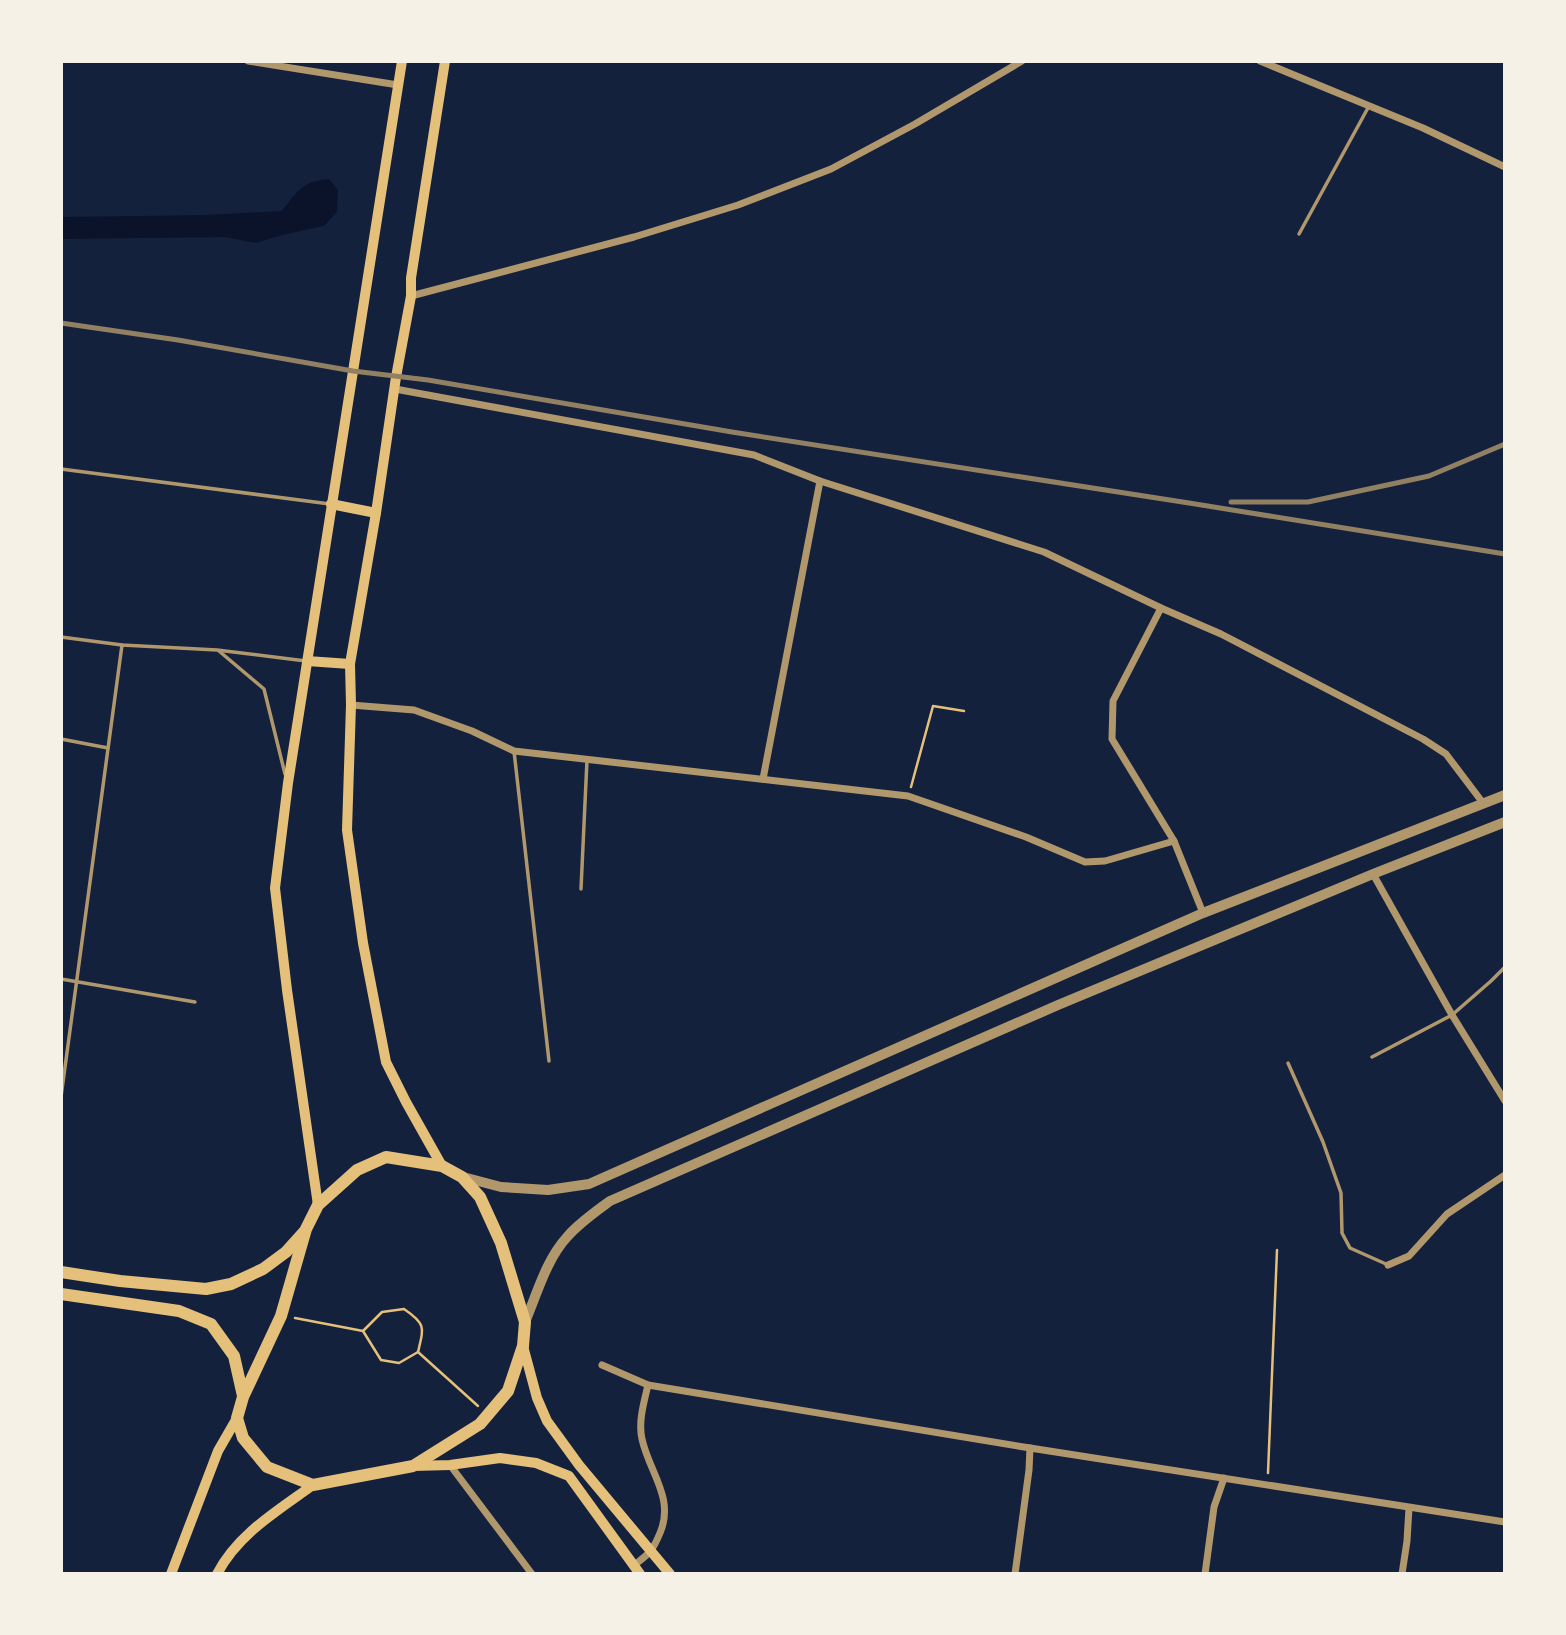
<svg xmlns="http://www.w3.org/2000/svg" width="1566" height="1635" font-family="Lora,serif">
<rect width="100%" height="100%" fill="#14213d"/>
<path fill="#0b132b" d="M329,179l9,11 -1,22 -13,14 -42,9 -26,8 -31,-6 -164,2v-22l145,-2 76,-4c16,-20 20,-30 47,-32z"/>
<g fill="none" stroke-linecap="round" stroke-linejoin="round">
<g stroke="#e5c07b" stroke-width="2.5">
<polyline points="911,787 933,706 964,711"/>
<polyline points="295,1318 363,1331 381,1360 399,1363 418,1352 478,1406"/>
<path d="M363,1331l19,-19 22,-3c22,15 20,18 14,43"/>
<polyline points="1268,1473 1277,1250"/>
</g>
<g stroke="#b1986c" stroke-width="3.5">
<polyline points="1299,234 1369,106"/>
<polyline points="61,469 330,504"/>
<polyline points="61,637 122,645 217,650 306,661"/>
<polyline points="219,651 264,689 285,774"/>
<polyline points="61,739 108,748"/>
<polyline points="514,751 549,1061"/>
<polyline points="581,889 587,760"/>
<polyline points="61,979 195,1002"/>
<polyline points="1372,1057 1452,1015 1491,981 1505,967"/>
<polyline points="1288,1063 1323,1142 1341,1193 1342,1233 1350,1248 1386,1264"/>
<polyline points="61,1097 122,645"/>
</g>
<g stroke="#b1986c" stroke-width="7">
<polyline points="248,61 398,85"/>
<polyline points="1260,61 1423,128 1505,167"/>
<polyline points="411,296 634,237 738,205 831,169 915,124 1022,61"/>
<polyline points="395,389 754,455 820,481 1044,552 1161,608 1221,634 1423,739 1446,754 1483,803"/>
<polyline points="1161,608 1113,701 1112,739 1174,841 1203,913"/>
<polyline points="351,705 414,710 472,731 514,751 908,796 1026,837 1085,862 1105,861 1174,841"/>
<polyline points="763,779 820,481"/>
<polyline points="1373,874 1452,1015 1505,1101"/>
<polyline points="1388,1265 1409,1256 1447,1214 1505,1175"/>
<polyline points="602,1365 648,1385 1030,1448 1505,1522"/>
<polyline points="450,1465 532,1574"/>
<path d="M633,1566c17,-13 19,-14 27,-33 15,-35 -11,-61 -18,-94 -4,-17 2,-37 6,-54"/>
<polyline points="1015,1574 1029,1470 1030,1448"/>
<polyline points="1205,1574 1214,1507 1224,1478"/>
<polyline points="1402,1574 1407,1541 1409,1508"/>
</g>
<g stroke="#b1986c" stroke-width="10">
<polyline points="463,1177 501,1187 548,1190 589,1184 1203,913 1505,795"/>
<path d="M525,1322c12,-28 21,-62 42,-85 12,-14 28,-25 43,-36l448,-196 315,-131 132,-52"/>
</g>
<g stroke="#e5c07b" stroke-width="10">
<polyline points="331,504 376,513"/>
<polyline points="307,661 350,664"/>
<polyline points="442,1166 406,1102 386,1062 363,943 347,830 351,705 350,664 376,513 396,377 411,296 411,278 445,61"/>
<polyline points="318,1205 287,990 275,888 288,783 402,61"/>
<polyline points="523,1346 537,1398 547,1421 579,1465 670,1574"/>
<polyline points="413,1466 450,1465 500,1458 536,1463 569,1476 640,1574"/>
<polyline points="171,1574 218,1451 237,1418"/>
<path d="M217,1574c21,-40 60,-63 96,-89"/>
</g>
<g stroke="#e5c07b" stroke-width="12">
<polygon points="386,1157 442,1166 462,1177 480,1197 501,1243 525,1322 523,1346 508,1391 480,1424 413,1466 313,1485 267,1467 243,1438 237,1418 243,1397 281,1316 306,1229 318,1205 357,1170"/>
<polyline points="61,1272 120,1281 206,1289 231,1284 263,1269 286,1252 304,1232"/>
<polyline points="61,1294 179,1311 211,1324 234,1356 243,1396"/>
</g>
<g stroke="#918062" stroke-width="5">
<polyline points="61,323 178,340 353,371 428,380 732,432 1189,503 1505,554"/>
<polyline points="1231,502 1308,502 1429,476 1505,444"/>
</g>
</g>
<rect width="1566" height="1635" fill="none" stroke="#f6f1e7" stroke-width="126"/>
</svg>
